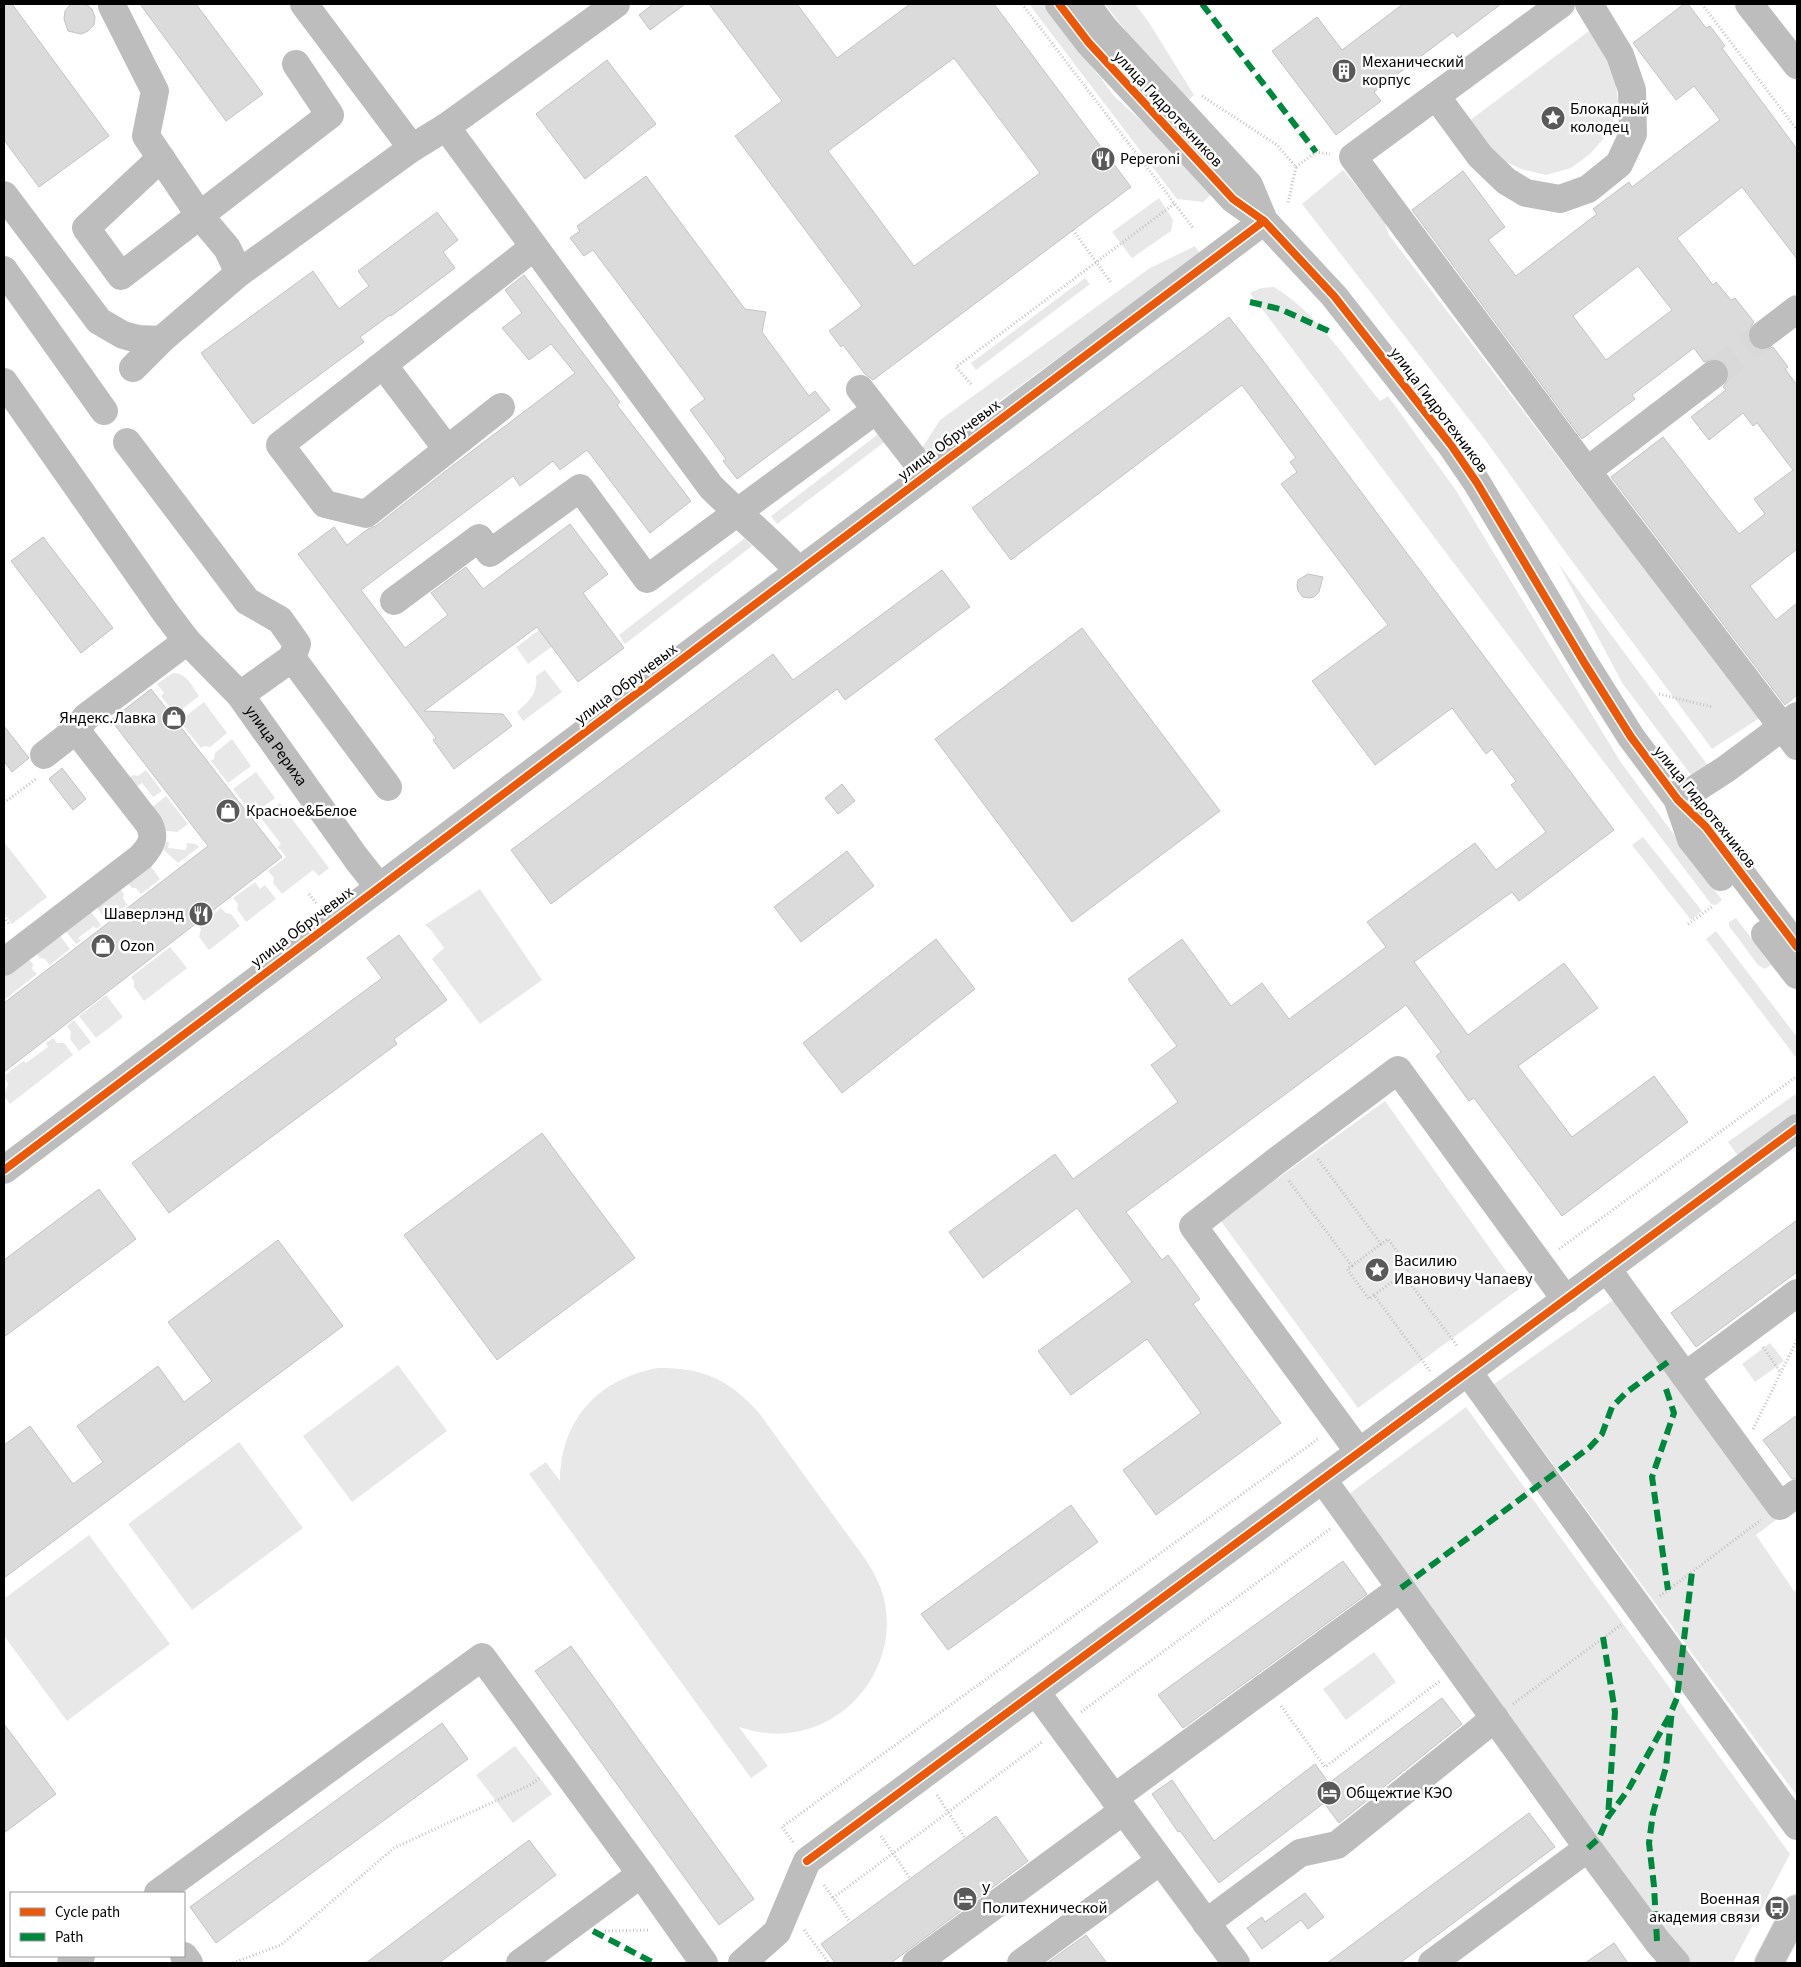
<svg xmlns="http://www.w3.org/2000/svg" width="1801" height="1967" font-family="'Source Sans 3',sans-serif">
<rect width="100%" height="100%" fill="#fff"/>
<g fill="#e8e8e8">
<polygon points="1029,4 1044,4 1115,97 1188,163 1214,192 1203,202 1177,199"/>
<polygon points="1105,4 1135,4 1148,21 1194,95 1186,102 1158,72"/>
<polygon points="1593,28 1614,71 1618,101 1611,130 1590,154 1571,168 1546,175 1521,169 1498,158 1465,124"/>
<polygon points="1343,170 1383,218 1389,235 1584,491 1764,715 1712,749 1566,553 1486,441 1302,204"/>
<polygon points="1159,198 1173,220 1171,231 1132,258 1112,232"/>
<polygon points="1195,246 1200,254 927,454 922,448 940,420 1150,268"/>
<polygon points="1085,278 1090,284 976,370 971,363"/>
<path d="M1274,287c42,25 75,76 106,114l8,-5 67,93 165,272 102,139 -6,5 -5,-1 -461,-611 11,-5z"/>
<polygon points="881,432 887,440 777,524 771,516"/>
<polygon points="745,538 752,546 625,644 619,635"/>
<polygon points="1558,563 1709,767 1694,779 1623,684"/>
<polygon points="572,606 584,623 528,664 516,647"/>
<path d="M545,670l17,22 -39,29 -6,-9c12,-11 21,-18 19,-36z"/>
<path d="M173,673c14,0 19,13 26,23l-18,14 -5,-1 -3,2 -12,-15 3,-3 -7,-9z"/>
<polygon points="204,702 227,733 210,747 204,746 201,748 182,724 185,721 186,716"/>
<polygon points="232,739 251,766 228,783 211,761 214,759 215,753"/>
<polygon points="146,770 162,791 153,797 142,783 135,788 128,779 133,775 138,776"/>
<polygon points="256,772 275,798 253,814 233,789"/>
<polygon points="166,796 188,824 177,832 166,831 164,824 151,808"/>
<polygon points="280,803 329,868 319,876 313,870 282,894 273,883 274,878 268,871 286,857 278,847 281,844 261,818"/>
<polygon points="1643,837 1702,911 1691,920 1632,845"/>
<polygon points="4,842 47,897 12,924 4,913"/>
<polygon points="166,842 169,842 168,848 186,850 187,843 196,844 199,847 178,863 164,850"/>
<polygon points="149,864 160,879 141,894 136,888 132,888 126,881"/>
<polygon points="255,882 260,889 265,885 276,899 246,922 237,909 238,904 233,898"/>
<polygon points="118,887 124,894 123,898 127,905 107,921 95,905"/>
<polygon points="480,889 542,980 480,1024 432,959 444,948 431,930 425,925"/>
<polygon points="221,908 226,913 231,914 240,926 209,950 199,937 201,929 198,926"/>
<polygon points="89,909 101,925 96,929 94,926 78,938 81,941 76,944 64,929"/>
<polygon points="1736,918 1771,965 1765,969 1758,965 1729,926 1729,922"/>
<polygon points="1716,931 1797,1037 1797,1059 1706,939"/>
<polygon points="58,933 70,949 50,965 45,959 40,958 35,951"/>
<polygon points="170,947 187,968 144,1001 134,987 134,981 131,977"/>
<polygon points="27,957 33,964 32,969 37,974 4,1000 4,976"/>
<polygon points="106,995 123,1017 96,1038 79,1016"/>
<polygon points="74,1020 91,1042 79,1051 70,1039 71,1032 67,1026"/>
<polygon points="53,1038 57,1043 64,1043 73,1055 10,1104 4,1096 8,1084 4,1076 23,1061 26,1063 48,1047 46,1043"/>
<polygon points="1797,1093 1797,1114 1738,1156 1728,1142"/>
<polygon points="1385,1101 1519,1289 1358,1408 1220,1220"/>
<polygon points="1616,1298 1776,1520 1756,1535 1794,1591 1797,1589 1797,1796 1494,1384"/>
<polygon points="1770,1343 1784,1361 1755,1382 1742,1364"/>
<polygon points="398,1365 447,1431 352,1502 303,1436"/>
<path d="M658,1368c44,-1 72,12 101,45l107,147c7,11 13,22 17,35 18,64 -29,132 -95,138 -17,2 -33,-1 -49,-6l29,39 -17,12 -222,-304 17,-12 14,19c1,-62 38,-102 98,-113z"/>
<polygon points="1466,1407 1790,1854 1733,1963 1688,1963 1349,1494"/>
<polygon points="239,1442 303,1528 192,1610 128,1524"/>
<polygon points="89,1535 170,1644 67,1721 4,1636 4,1599"/>
<polygon points="1374,1652 1396,1682 1346,1720 1323,1689"/>
<polygon points="515,1746 552,1794 513,1823 476,1775"/>
</g>
<g fill="#dbdbdb" stroke="#c3c3c3" fill-rule="evenodd">
<polygon points="4,4 12,4 109,136 39,187 4,140"/>
<polygon points="75,4 86,4 92,9 95,17 94,25 88,31 81,34 68,31 64,19 65,11 70,5"/>
<polygon points="140,4 196,4 263,94 226,121"/>
<polygon points="653,4 685,4 650,30 639,15"/>
<path d="M709,4h88l40,54 73,-54h84l137,183 -258,193 -8,-6 -22,-29 -2,2 -12,-16 33,-25 -127,-170 47,-35zM954,58l86,115 -126,93 -86,-115z"/>
<polygon points="1403,4 1501,4 1457,37 1453,32 1374,92 1381,101 1336,135 1272,51 1317,17 1342,50"/>
<path d="M1684,4h4l18,24 4,-2 15,20 -3,2 75,101v110l-55,-72 -65,51 36,47 3,-3 15,18 4,-2 19,24 -5,7 -1,8 3,8 6,4 8,1 8,-3 15,20 -3,2 12,16v164l-47,37 26,34 21,-17v92l-12,10 -174,-228 52,-40 76,97 26,-20 -11,-15 39,-29 -36,-47 -4,3 -10,-13 -34,27 -18,-23 35,-27 -3,-3 5,-7 2,-8 -3,-7 -7,-6h-8l-8,3 -10,-14 -62,47 3,4 -53,40 -170,-229 51,-39 42,56 -17,13 28,36 81,-62 -4,-5 36,-27 3,5 88,-67 -26,-34 -18,14 -43,-57zM1638,266l34,44 -66,50 -33,-44z"/>
<polygon points="607,60 656,124 585,179 536,114"/>
<polygon points="646,176 745,309 766,312 762,332 809,396 815,391 830,410 737,479 723,461 726,459 690,410 705,399 593,250 584,256 570,238 580,231 577,226"/>
<polygon points="437,212 458,240 443,252 455,268 391,316 390,315 360,337 364,342 253,424 201,353 313,271 339,309 369,286 358,271"/>
<polygon points="524,275 620,402 617,405 691,501 650,533 587,450 560,470 553,461 520,486 513,476 361,590 405,648 448,615 431,593 466,567 483,589 570,524 608,574 583,593 624,648 578,682 537,627 424,711 503,714 512,726 454,769 433,740 436,738 298,554 334,527 347,545 368,529 376,526 447,470 575,373 551,344 529,360 502,328 522,313 505,290"/>
<polygon points="1229,317 1267,366 1614,830 1519,901 1512,892 1414,962 1468,1035 1564,963 1598,1008 1518,1066 1572,1137 1654,1076 1688,1122 1562,1216 1474,1098 1469,1101 1436,1056 1441,1052 1406,1005 1126,1212 1162,1260 1168,1255 1200,1299 1193,1304 1281,1423 1156,1515 1123,1470 1201,1413 1147,1339 1071,1395 1038,1351 1132,1282 1077,1208 983,1278 949,1232 1055,1154 1073,1179 1178,1102 1151,1065 1177,1046 1128,979 1182,939 1231,1006 1262,983 1289,1019 1386,947 1367,922 1475,843 1496,870 1546,832 1511,785 1516,781 1492,749 1486,754 1452,708 1375,765 1312,681 1388,625 1281,484 1297,472 1290,462 1296,458 1242,385 1011,560 972,508"/>
<polygon points="43,537 113,628 81,653 11,561"/>
<polygon points="942,570 970,607 845,700 837,689 551,904 511,850 773,654 793,680"/>
<polygon points="1308,574 1323,577 1319,592 1314,597 1309,598 1303,597 1298,591 1297,585 1298,580"/>
<polygon points="1082,628 1220,811 1072,922 935,739"/>
<polygon points="151,689 282,857 4,1072 4,1003 208,846 111,720"/>
<polygon points="4,726 29,758 12,772 4,761"/>
<polygon points="62,768 86,799 73,810 49,779"/>
<polygon points="842,784 855,801 838,814 825,798"/>
<polygon points="847,851 874,886 801,942 774,907"/>
<polygon points="399,935 447,1000 394,1039 397,1044 169,1213 132,1163 382,978 367,958"/>
<polygon points="936,939 975,989 842,1093 803,1043"/>
<polygon points="542,1133 635,1258 497,1360 404,1235"/>
<polygon points="99,1189 136,1239 4,1337 4,1260"/>
<polygon points="1797,1220 1797,1272 1696,1347 1671,1313"/>
<polygon points="278,1240 343,1326 4,1578 4,1445 30,1426 73,1484 103,1462 77,1426 158,1366 184,1402 212,1381 168,1322"/>
<polygon points="1797,1415 1797,1478 1792,1479 1763,1440"/>
<polygon points="1071,1505 1098,1542 948,1650 921,1614"/>
<polygon points="1343,1561 1367,1594 1183,1728 1158,1695"/>
<polygon points="571,1646 754,1899 719,1925 535,1671"/>
<polygon points="1442,1698 1462,1724 1339,1823 1324,1803 1219,1883 1180,1831 1178,1832 1152,1794 1172,1780 1214,1841 1315,1764 1329,1783"/>
<polygon points="442,1723 468,1759 216,1943 190,1907"/>
<polygon points="4,1724 56,1794 4,1833"/>
<polygon points="1529,1813 1555,1847 1400,1963 1327,1963"/>
<polygon points="996,1816 1028,1861 891,1963 835,1963 821,1944"/>
<polygon points="529,1840 556,1875 536,1890 439,1963 366,1963"/>
<polygon points="1305,1893 1324,1917 1308,1929 1301,1920 1262,1949 1247,1928 1262,1917 1265,1922"/>
<polygon points="1086,1935 1107,1963 1047,1963"/>
<polygon points="1614,1943 1628,1963 1585,1963"/>
</g>
<g fill="none" stroke-linecap="round" stroke-linejoin="round">
<polyline stroke="#d9d9d9" stroke-width="28" stroke-dasharray="28 14" stroke-linecap="butt" points="1714,374 1763,335"/>
<defs>
<polyline id="major" points="1769,1963 1797,1909"/>
</defs>
<use href="#major" stroke="#dbdbdb" stroke-width="30"/>
<g stroke="#c2c2c2" stroke-width="3" stroke-dasharray="1 2.5" stroke-linecap="butt">
<polyline points="1022,4 1194,229"/>
<polyline points="1702,4 1797,130"/>
<polyline points="1202,96 1277,145 1296,167 1288,203"/>
<polyline points="1296,167 1316,152 1330,154"/>
<polyline points="1073,230 1112,284"/>
<polyline points="971,384 956,367 1174,204"/>
<polyline points="1659,694 1712,707"/>
<polyline points="4,803 37,778"/>
<polyline points="309,894 317,904"/>
<polyline points="4,917 10,925"/>
<polyline points="1688,924 1712,907"/>
<polyline points="1318,1159 1381,1244 1388,1239 1410,1269 1403,1274 1458,1347"/>
<polyline points="1289,1181 1352,1266 1347,1269 1369,1299 1374,1295 1430,1371"/>
<polyline points="1559,1249 1797,1076"/>
<polyline points="1352,1266 1381,1244"/>
<polyline points="1374,1295 1403,1274"/>
<polyline points="1763,1347 1781,1373"/>
<polyline points="1753,1429 1797,1340"/>
<polyline points="1660,1596 1761,1520"/>
<polyline points="1513,1704 1621,1625"/>
<polyline points="1281,1706 1325,1767 1440,1681"/>
<polyline points="1081,1712 1330,1529"/>
<polyline points="937,1795 965,1838"/>
<polyline points="881,1836 910,1878"/>
<polyline points="793,1842 782,1827 1318,1439"/>
<polyline points="824,1885 850,1922"/>
<polyline points="833,1898 1042,1742"/>
<polyline points="804,1930 829,1963"/>
<polyline points="605,1931 649,1930"/>
<polyline points="233,1963 281,1945 394,1848 530,1785 541,1777"/>
</g>
<g stroke="#bdbdbd" stroke-width="28">
<polyline points="304,4 412,148"/>
<polyline points="1059,4 1089,43 1233,199 1264,221 1334,296 1451,445 1477,483 1585,664 1631,737 1678,800 1706,827 1797,947"/>
<polyline points="1086,4 1104,28 1249,185 1264,221"/>
<polyline points="1561,4 1353,157 1587,471 1797,746"/>
<polyline points="1749,4 1797,65"/>
<polyline points="112,6 155,91 146,136 200,216 227,248 239,273"/>
<polyline points="1436,96 1480,156 1506,181 1526,193 1560,199 1588,189 1619,164 1633,134 1632,90 1620,55 1589,4"/>
<path d="M446,127l265,360c29,29 60,54 88,84"/>
<polyline points="161,158 86,228 121,276 330,115 296,64"/>
<polyline points="4,195 99,321 123,335 138,339 161,340"/>
<polyline points="4,270 104,411"/>
<polyline points="1763,335 1797,309"/>
<polyline points="384,366 447,449"/>
<polyline points="133,368 161,340 239,273 412,148 446,127 616,4"/>
<path id="s1" d="M4,382l161,230 22,29 53,54 116,163 23,29"/>
<polyline points="860,389 926,474"/>
<polyline points="501,407 366,514 325,504 280,445 534,247"/>
<polyline points="127,442 247,601 280,620 297,644 292,658 240,695"/>
<polyline points="1587,471 1714,374"/>
<polyline points="394,601 479,538 490,553 580,488 647,579 876,410"/>
<polyline points="292,658 388,787"/>
<polyline points="44,755 76,730"/>
<polyline points="1678,800 1726,769 1797,716"/>
<polyline points="1679,804 1691,839 1721,877"/>
<polyline points="1765,934 1797,975"/>
<path d="M4,962l137,-105c10,-11 15,-19 8,-33l-73,-94 10,-13 101,-76"/>
<polyline points="4,1170 1264,221"/>
<polyline points="1607,1269 1780,1506 1797,1493"/>
<polyline points="1468,1372 1797,1826"/>
<polyline points="1685,1376 1797,1293"/>
<polyline points="1359,1452 1193,1226 1275,1162 1398,1070 1566,1300"/>
<polyline points="1323,1480 1588,1848 1657,1941 1676,1963"/>
<polyline points="1036,1692 1236,1963"/>
<polyline points="1114,1798 1401,1588"/>
<polyline points="641,1874 704,1963"/>
<polyline points="158,1893 482,1657 641,1874 520,1963"/>
<polyline points="1206,1923 1300,1853 1337,1845 1495,1718"/>
<polyline points="184,1956 189,1963"/>
<polyline points="71,1963 81,1956"/>
<polyline points="742,1963 777,1932 807,1861 1797,1128"/>
<polyline points="916,1963 1123,1811"/>
<polyline points="1021,1963 1160,1861"/>
<polyline points="1432,1963 1588,1848"/>
</g>
<use href="#major" stroke="#bdbdbd" stroke-width="28"/>
<polyline stroke="#bdbdbd" stroke-width="1" points="1784,1963 1797,1938"/>
<g stroke="#00873e" stroke-width="6" stroke-dasharray="12 6" stroke-linecap="butt">
<polyline points="1202,4 1316,152"/>
<polyline points="1250,302 1280,309 1331,332"/>
<polyline points="1666,1389 1674,1413 1652,1477 1668,1590"/>
<polyline points="1401,1588 1590,1447 1602,1434 1612,1407 1627,1392 1672,1359"/>
<polyline points="1603,1637 1615,1712 1608,1817"/>
<polyline points="1588,1848 1599,1838 1608,1817 1628,1790 1670,1715"/>
<polyline points="593,1931 654,1963"/>
<polyline points="1657,1941 1654,1886 1649,1843 1653,1813 1666,1767 1672,1710 1677,1698 1692,1572"/>
</g>
<defs>
<g id="cycleway">
<polyline points="1059,4 1089,43 1233,199 1264,221 1334,296 1451,445 1477,483 1585,664 1631,737 1678,800 1706,827 1797,947"/>
<polyline points="4,1170 1264,221"/>
<polyline points="807,1861 1797,1128"/>
</g>
</defs>
<use href="#cycleway" stroke="#fff" stroke-width="11"/>
<use href="#cycleway" stroke="#e8590c" stroke-width="8"/>
</g>
<defs>
<symbol id="building-disc" viewBox="-11 -11 22 22"><circle r="9.5" fill="#595959" stroke="#fff"/><path d="M-4-6H4V6H1V3H-1V6H-4ZM-2.5-4.3h1.7v1.8h-1.7ZM.8-4.3h1.7v1.8H.8ZM-2.5-1h1.7V.8h-1.7ZM.8-1h1.7V.8H.8Z" fill="#fff"/></symbol>
<symbol id="sight-disc" viewBox="-11 -11 22 22"><circle r="9.5" fill="#595959" stroke="#fff"/><path d="M0-6L1.8-2.2L6-1.7L2.9 1.2L3.7 5.4L0 3.3L-3.7 5.4L-2.9 1.2L-6-1.7L-1.8-2.2Z" fill="#fff"/></symbol>
<symbol id="restaurant-disc" viewBox="-11 -11 22 22"><circle r="9.5" fill="#595959" stroke="#fff"/><path d="M-5-6h1v4h1v-4h1v4h1v-4h1v5L-1.5 .5V6h-2V.5L-5-1ZM5-6V6H3V1.5H1.5Q1.5-4 5-6Z" fill="#fff"/></symbol>
<symbol id="shop-disc" viewBox="-11 -11 22 22"><circle r="9.5" fill="#595959" stroke="#fff"/><path d="M-5-2.5h2.3a2.7 3.5 0 0 1 5.4 0H5L5.5 6h-11ZM-1.5-2.5h3a1.5 2.3 0 0 0-3 0Z" fill="#fff"/></symbol>
<symbol id="hotel-disc" viewBox="-11 -11 22 22"><circle r="9.5" fill="#595959" stroke="#fff"/><path d="M-6-4.5h1.5V1H6V5H4.5V3h-9V5H-6ZM-4 0a1.8 1.8 0 1 1 3.6 0ZM.5 0V-2.5h3Q6-2.5 6 0Z" fill="#fff"/></symbol>
<symbol id="bus-disc" viewBox="-11 -11 22 22"><circle r="9.5" fill="#595959" stroke="#fff"/><path d="M-5-6H5V4H4V6H2V4H-2V6H-4V4H-5ZM-3.5-4V0h7V-4ZM-3.5 1.2v1.5H-2V1.2ZM2 1.2v1.5H3.5V1.2Z" fill="#fff"/></symbol>
</defs>
<g fill-rule="evenodd">
<use href="#building-disc" x="1330" y="57" width="28" height="28"/>
<use href="#sight-disc" x="1539" y="104" width="28" height="28"/>
<use href="#restaurant-disc" x="1089" y="145" width="28" height="28"/>
<use href="#shop-disc" x="160" y="704" width="28" height="28"/>
<use href="#shop-disc" x="214" y="797" width="28" height="28"/>
<use href="#restaurant-disc" x="187" y="900" width="28" height="28"/>
<use href="#shop-disc" x="89" y="932" width="28" height="28"/>
<use href="#sight-disc" x="1363" y="1256" width="28" height="28"/>
<use href="#hotel-disc" x="1315" y="1779" width="28" height="28"/>
<use href="#hotel-disc" x="951" y="1885" width="28" height="28"/>
<use href="#bus-disc" x="1763" y="1894" width="28" height="28"/>
</g>
<g text-anchor="middle" dominant-baseline="central" stroke-width="5" stroke-linejoin="round" paint-order="stroke">
<g font-size="16" fill="#000" stroke="#fff" text-anchor="start">
<text x="1362" y="62">Механический<tspan x="1362" dy="18">корпус</tspan></text>
<text x="1570" y="109">Блокадный<tspan x="1570" dy="18">колодец</tspan></text>
<text x="1120" y="159">Peperoni</text>
<text x="156" y="718" text-anchor="end">Яндекс.Лавка</text>
<text x="246" y="811">Красное&amp;Белое</text>
<text x="184" y="914" text-anchor="end">Шаверлэнд</text>
<text x="120" y="946">Ozon</text>
<text x="1394" y="1261">Василию<tspan x="1394" dy="18">Ивановичу Чапаеву</tspan></text>
<text x="1346" y="1793">Общежтие КЭО</text>
<text x="982" y="1890">У<tspan x="982" dy="18">Политехнической</tspan></text>
<text x="1760" y="1899" text-anchor="end">Военная<tspan x="1760" dy="18">академия связи</tspan></text>
</g>
<g font-size="16" fill="#000" stroke="#fff">
<text transform="translate(1168 109) rotate(47)">улица Гидротехников</text>
<text transform="translate(1439 410) rotate(53)">улица Гидротехников</text>
<text transform="translate(949 440) rotate(-37)">улица Обручевых</text>
<text transform="translate(626 684) rotate(-37)">улица Обручевых</text>
<text stroke="none"><textPath href="#s1" startOffset="455">улица Рериха</textPath></text>
<text transform="translate(1705 807) rotate(51)">улица Гидротехников</text>
<text transform="translate(302 927) rotate(-37)">улица Обручевых</text>
</g>
</g>
<rect width="1801" height="1967" fill="none" stroke="#000000" stroke-width="10"/>
<rect x="10" y="1892" width="175" height="65" fill="#ffffff" stroke="#999999"/>
<rect x="20" y="1908" width="25" height="8" fill="#e8590c" stroke="#999999"/>
<text x="55" y="1917" font-size="15" fill="#000000">Cycle path</text>
<rect x="20" y="1933" width="25" height="8" fill="#00873e" stroke="#999999"/>
<text x="55" y="1942" font-size="15" fill="#000000">Path</text>
</svg>
